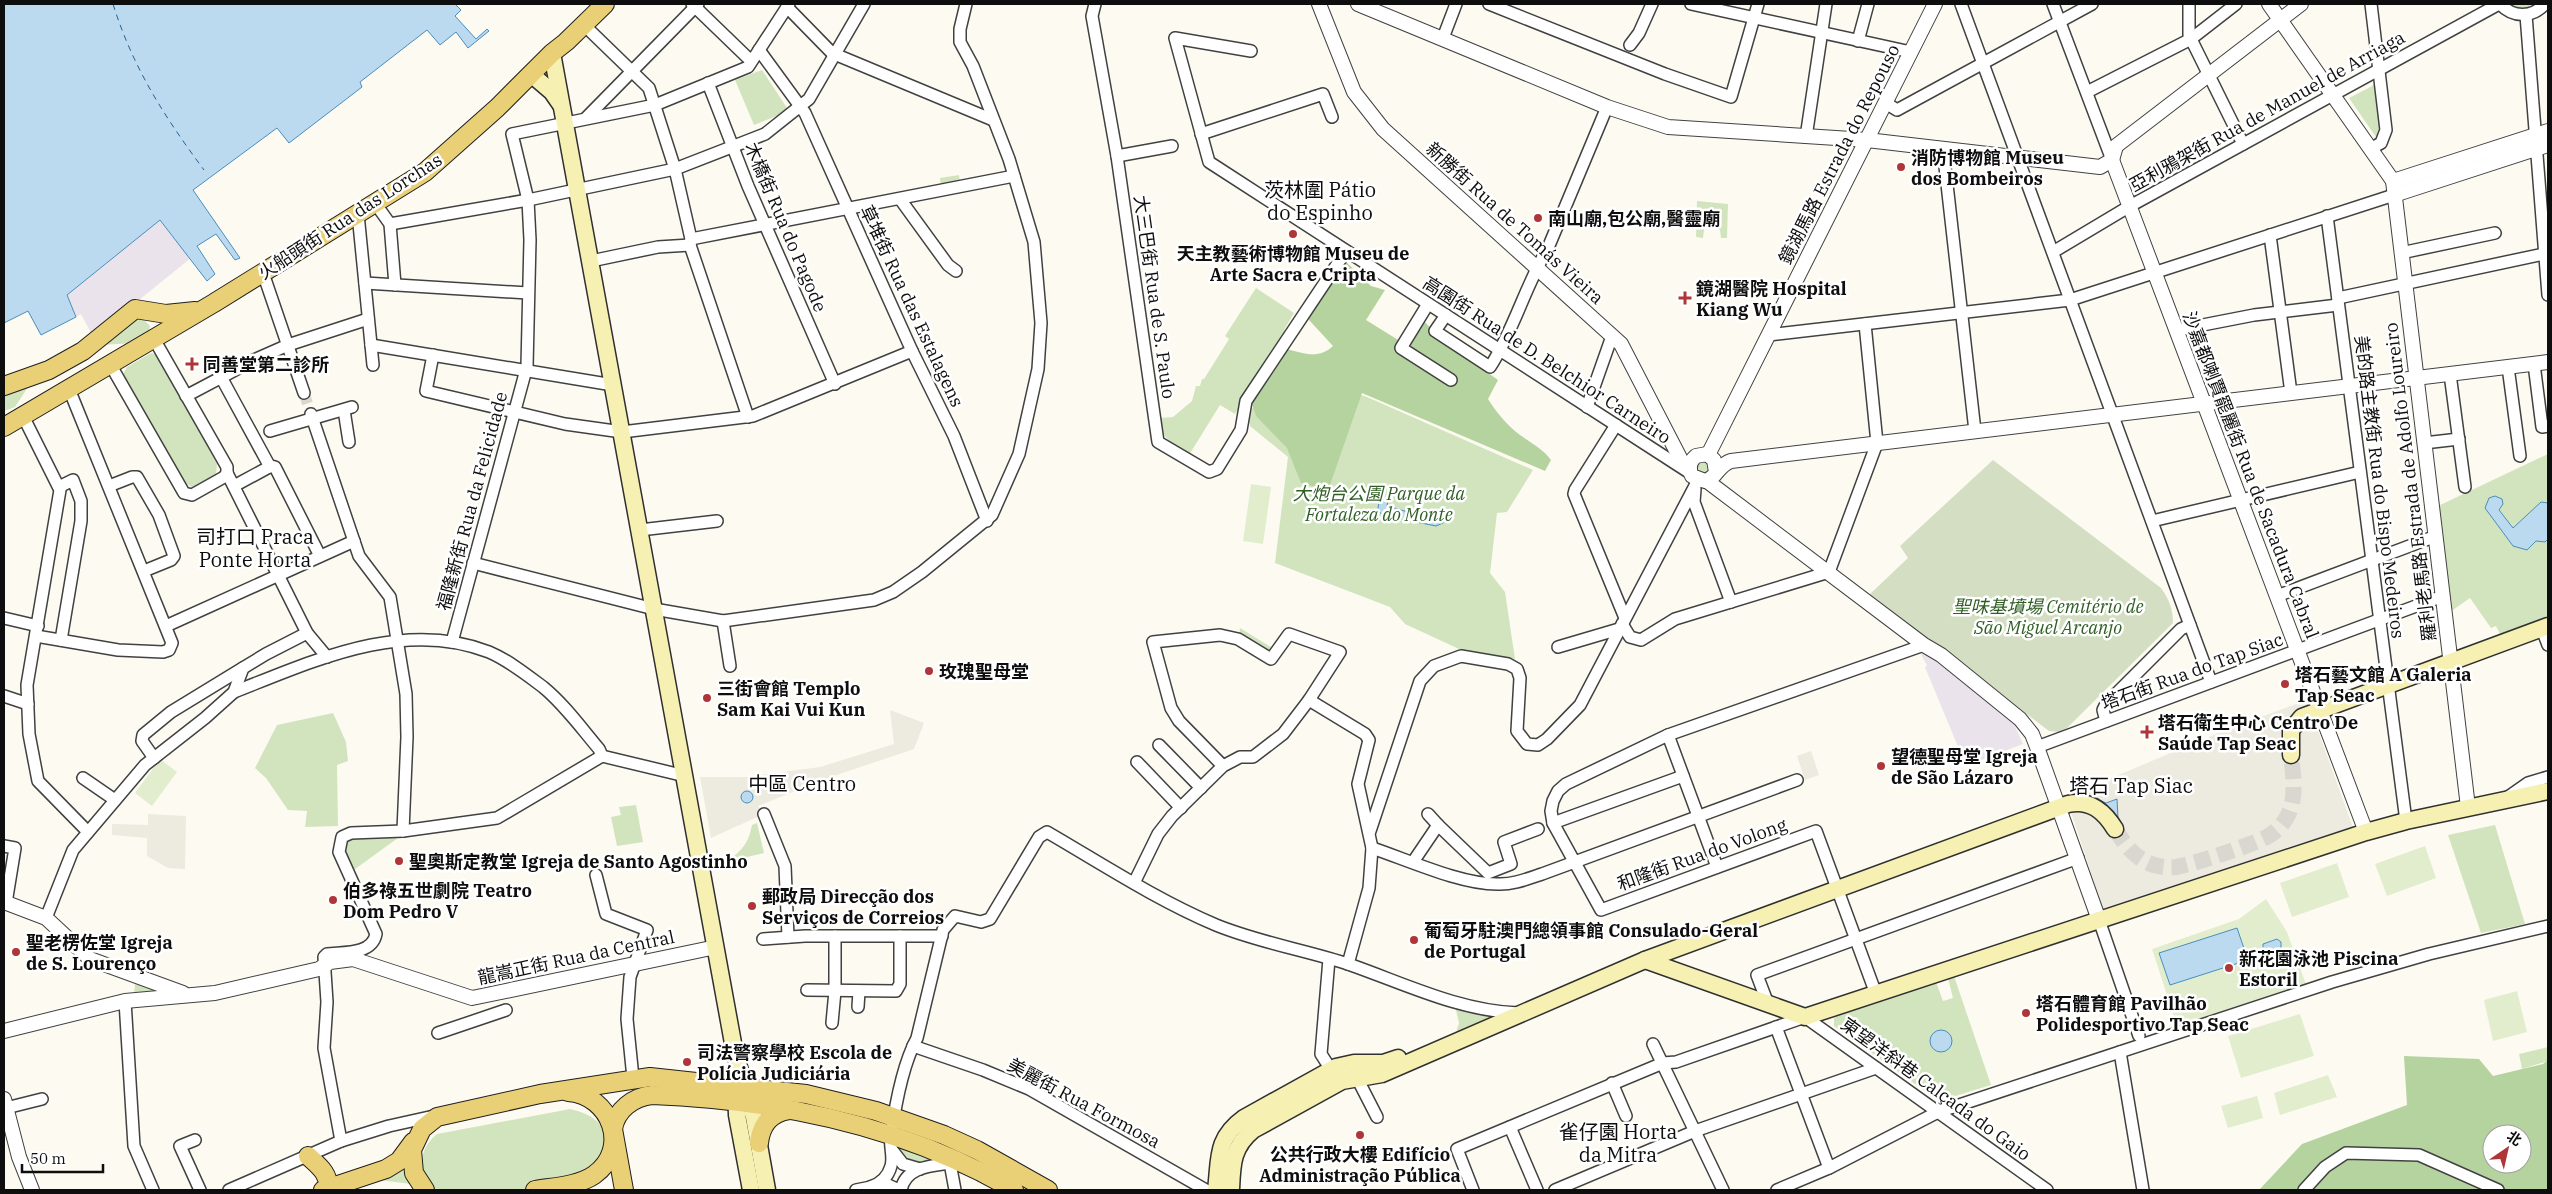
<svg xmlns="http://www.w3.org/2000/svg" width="2552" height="1194" font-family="'IBM Plex Serif','Noto Sans SC',serif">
<rect width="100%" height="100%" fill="#fdfbf1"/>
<g fill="#ebe3ec">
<polygon points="160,220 191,258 93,337 81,314 76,317 67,295"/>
<polygon points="1928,650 2010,715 2023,744 1966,766 1925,667 1927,666 1921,654"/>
</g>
<g fill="#d1e4be">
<path d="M2507,4h32c-11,7 -21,6 -32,0z"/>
<polygon points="762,70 789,111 754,125 735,80"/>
<polygon points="2376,84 2381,127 2378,140 2349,98"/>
<polygon points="959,175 960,184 941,187 940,178"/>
<polygon points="1697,201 1728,204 1727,238 1721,238 1720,230 1711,224 1704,230 1703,238 1696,237"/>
<path d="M1256,288l38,25 -10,17 4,3 -53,81 -15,-9 -31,50c-15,-11 -30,-17 -30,-37l14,-1 19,-16 4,-15h4l2,-7h2l25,-40 -4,-3z"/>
<path d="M131,317c9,1 13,2 19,9l-2,10 -13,7 -35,2 -72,42 -13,20 -11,4v-16l82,-43z"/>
<polygon points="1289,350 1328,384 1367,397 1533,470 1507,512 1497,513 1490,573 1505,592 1515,659 1459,649 1405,624 1390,607 1275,563 1288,457 1250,426 1248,415"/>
<polygon points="151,353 158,355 217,464 216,474 192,487 185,483 123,374 127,367"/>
<polygon points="2548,454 2548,620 2502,638 2496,626 2491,628 2470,598 2450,612 2436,507"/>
<polygon points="1703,460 1710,464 1709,474 1699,475 1695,465"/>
<polygon points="1240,628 1274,649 1269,656 1239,638"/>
<polygon points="333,713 346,742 348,761 337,765 338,826 305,827 307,811 288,810 266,778 255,768 277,725"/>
<polygon points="636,805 643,842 617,846 611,817 621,815 619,807"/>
<path d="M757,823l7,30 -30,7 -1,-3c12,-10 16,-17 19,-32z"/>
<polygon points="2495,825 2525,924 2481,933 2448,835"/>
<polygon points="402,835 351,872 342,852 348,837"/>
<polygon points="1954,976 1991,1085 1939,1101 1834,1026 1834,1018 1838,1015 1936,982 1943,1001 1953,998 1948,978"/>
<polygon points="135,983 155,989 157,992 134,995"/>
<polygon points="1455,1006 1499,1017 1456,1033 1459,1023"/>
<polygon points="2548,1047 2548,1061 2522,1069 2519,1054"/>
<path d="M570,1109c34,8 39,23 34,54l-43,27h-129c-15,-19 -14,-40 5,-56z"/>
<polygon points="894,1143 943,1161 920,1164 904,1160"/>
<polygon points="406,1162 411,1184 379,1180"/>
</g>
<g fill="#b5d39f" fill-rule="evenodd">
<path d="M1345,261l26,25 14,4 -19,30 37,23 18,-25 21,22 56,40 -10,19c9,14 19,26 32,36 11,8 23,14 31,25l-6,11 -183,-78 -32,92 -14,2 -15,-4 -14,-35 -31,-32 -4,-12 6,-14 29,-41c18,5 32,10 46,-3l-24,-26v-8z"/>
<path d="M2404,1056l75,3 14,17 50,-12 5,-4v130h-289l43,-46 105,-39zM2492,1134h30v30h-30z"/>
</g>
<path fill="#d4dec3" d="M1993,460l168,128c8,11 12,21 12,35l-106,105 -8,4 -10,-1 -179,-137 38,-36 -8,-12z"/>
<g fill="#e2edce">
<polygon points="1251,484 1271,487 1263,544 1243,541"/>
<polygon points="160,759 177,772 152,806 135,793"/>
<polygon points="2425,846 2436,878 2387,896 2375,864"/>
<polygon points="2337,863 2349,897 2292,917 2280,883"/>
<polygon points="2266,899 2287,932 2307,987 2178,1029 2152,949 2239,919"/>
<polygon points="2517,991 2527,1032 2493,1041 2484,1000"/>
<polygon points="2300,1014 2314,1056 2241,1078 2228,1036"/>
<polygon points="2328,1075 2337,1097 2280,1115 2274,1093"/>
<polygon points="2257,1096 2263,1118 2228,1128 2221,1106"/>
</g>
<g fill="#edeae0">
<polygon points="2307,700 2356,836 2106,918 2066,797 2228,729"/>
<polygon points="890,710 924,723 914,749 825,779 758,806 764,814 711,838 700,777 745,777 820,767 894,744"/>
<polygon points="1811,751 1819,775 1805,780 1797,756"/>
<polygon points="148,814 186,816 185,869 168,868 147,856 147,838 112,835 112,824 148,825"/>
</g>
<g fill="#bbdaef" stroke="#4a8dbe">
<polygon points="4,4 455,4 461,10 455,16 476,39 487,29 489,31 468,48 456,32 440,45 427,30 360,82 362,87 289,143 277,128 193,190 240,258 235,260 216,234 197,246 215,274 207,281 160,220 67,295 76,317 41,335 28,311 4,323"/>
<polygon points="2495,496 2502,499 2503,504 2499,510 2513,528 2541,502 2548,503 2548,539 2545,542 2536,541 2527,550 2513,546 2485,508 2489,498"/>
<polygon points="1384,499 1388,500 1387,506 1436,520 1437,516 1443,519 1443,523 1436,526 1386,516 1380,513 1378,508 1379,502"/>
<circle cx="747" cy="797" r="6"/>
<polygon points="2092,797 2106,803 2117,799 2118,818 2109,808"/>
<polygon points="2237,928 2248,960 2170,985 2159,953"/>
<polygon points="2277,939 2281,942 2281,948 2266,953 2263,952 2263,944"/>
<circle cx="1941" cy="1041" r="11"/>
</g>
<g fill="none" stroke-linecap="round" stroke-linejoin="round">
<path stroke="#256092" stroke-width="1" stroke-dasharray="6 5" stroke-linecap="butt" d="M113,4c20,64 51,112 91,166"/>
<polyline stroke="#d9d7cf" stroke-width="11" stroke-dasharray="11 5.5" stroke-linecap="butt" points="304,393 311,414"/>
<path stroke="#d9d7cf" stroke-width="16" stroke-dasharray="16 8" stroke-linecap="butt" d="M2115,829c10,16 20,30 39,36 7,2 15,3 22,2 18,-3 80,-23 94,-32 8,-5 14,-12 18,-20 9,-19 5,-40 3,-60"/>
<defs>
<g id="minor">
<polyline points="692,4 751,61"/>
<polyline points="1095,4 1092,16 1117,156 1158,442 1209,472 1217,469 1241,430 1246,401 1346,251"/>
<polyline points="1489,4 1665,74 1731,97 1758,4"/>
<polyline points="1691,4 1911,52"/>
<polyline points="1961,4 2211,682"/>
<polyline points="2053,4 2112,160"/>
<polyline points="2189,4 2189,35 2243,144"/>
<path d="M2500,4c13,14 32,14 45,0"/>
<polyline points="787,7 832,53 993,120"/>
<polyline points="2526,15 2548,295"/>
<polyline points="584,25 649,88 675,169 691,239 690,245 748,417"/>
<polyline points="1443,38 1456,4"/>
<polyline points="1858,41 1868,4"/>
<polyline points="1630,45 1639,33 1652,4"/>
<polyline points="759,50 805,113 912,351 954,436 987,521"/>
<polyline points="1251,51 1175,38 1209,162 1687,471"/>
<polyline points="708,83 748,186 835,384"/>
<polyline points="2087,92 2191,39 2236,4"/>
<polyline points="1888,99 1889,105 1897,110 2092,4"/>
<polyline points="586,118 698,4"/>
<polyline points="1201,134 1323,94 1332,117"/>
<polyline points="1806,137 1826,4"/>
<polyline points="1943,149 1975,431"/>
<polyline points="2370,149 2381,143 2386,130 2371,4"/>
<polyline points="1117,156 1172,146"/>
<polyline points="900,199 948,265 956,271"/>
<polyline points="375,203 390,224 395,285"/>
<polyline points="358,214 373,365"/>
<polyline points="2327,216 2406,821"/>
<polyline points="390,224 528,200 675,169 765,134 809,99 864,4"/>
<polyline points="2270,235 2291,393"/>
<polyline points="691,239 1014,176"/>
<polyline points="2053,252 2130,206 2499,4"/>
<polyline points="2401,253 2495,233"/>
<polyline points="591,261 658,247 690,245"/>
<polyline points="263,273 304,393"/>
<polyline points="365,283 528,293"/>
<polyline points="2338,298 2548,253"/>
<polyline points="1428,304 1401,348 1451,380"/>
<path d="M1446,315l-11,16 55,36c24,-37 35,-81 58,-119l59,-141"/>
<polyline points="2177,330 2254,315 2338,305"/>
<polyline points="1768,335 2070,300 2394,195"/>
<polyline points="371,345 613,385"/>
<polyline points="433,355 426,391 565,424 622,432 753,416 912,351"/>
<polyline points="110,364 184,493 192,495 224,477 227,473 227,467 154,339"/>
<polyline points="2534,364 2542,427 2548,426"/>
<polyline points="2508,367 2520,456"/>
<polyline points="2450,374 2465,487"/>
<polyline points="221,377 270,467"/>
<polyline points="186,396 254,360 288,345 368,319"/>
<polyline points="1587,407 1612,336"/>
<polyline points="344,410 349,442"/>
<polyline points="311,414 359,556 390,597 406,694 407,737 403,831"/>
<polyline points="23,416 60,490 27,685 29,734 38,781 88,832"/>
<polyline points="1616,425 1575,490 1574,494 1625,618"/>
<polyline points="270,431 352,407"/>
<polyline points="2424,443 2459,439"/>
<polyline points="227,473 307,633 327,657"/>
<polyline points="109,486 132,477 137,477 159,515 174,556 171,560 144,571"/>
<polyline points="234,486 271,466 275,467 320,556"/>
<polyline points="59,487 73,480 81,501 81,521 61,640"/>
<polyline points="1695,489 1694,502 1731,602"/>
<polyline points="2152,521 2360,472"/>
<polyline points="640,530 717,521"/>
<polyline points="473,563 654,609 723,621 874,600 893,592 922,572 992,515 1019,454 1038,369 1041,323 1034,242 1009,159 973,66 960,42 960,29 966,4"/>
<polyline points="2277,596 2436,536"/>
<polyline points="4,618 38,626"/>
<polyline points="723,621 730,666"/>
<polyline points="1622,624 1630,637 1641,640 1675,619 1829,572 1877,443 1865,324"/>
<polyline points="166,626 354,541"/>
<polyline points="2542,629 2548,645"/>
<polyline points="36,636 118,650 163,652 169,650 172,643 69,389"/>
<polyline points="452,642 527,366 530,240 528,200 512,134 655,105 748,67 789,4"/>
<polyline points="1558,647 1619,629"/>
<path d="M234,692c79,-31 170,-74 255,-40 19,8 38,23 54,35 21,17 39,42 56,62l3,7"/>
<polyline points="4,696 28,704"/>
<polyline points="1309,700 1365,734 1369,740 1358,784 1372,848 1369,888 1348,964"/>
<polyline points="2106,721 2103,710 2106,704 2181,629 2190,625"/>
<polyline points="1668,735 1717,867"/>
<polyline points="1159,745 1201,788"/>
<polyline points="2037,747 2443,596"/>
<polyline points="154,758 142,741 143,735 171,712 243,668"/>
<polyline points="1137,762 1181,808"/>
<polyline points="83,778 115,800"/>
<polyline points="2508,797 2528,783 2548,777"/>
<polyline points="764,814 785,866 788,937"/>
<polyline points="1428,814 1438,825"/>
<polyline points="1553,823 1683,776"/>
<polyline points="1370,831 1420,681 1434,666 1461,656 1508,664 1517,669 1520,678 1517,731 1527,744 1538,745 1547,739 1580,705 1698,480"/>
<polyline points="4,846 15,848 6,903"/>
<path d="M1372,848c36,12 88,36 125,36 15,1 30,-5 45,-10l255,-94"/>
<polyline points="1413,862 1438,825 1488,873 1511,864 1504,842 1538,829"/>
<polyline points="596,875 606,914 647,930 630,977 627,1019 633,1078"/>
<polyline points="1134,883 1158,834 1172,816 1223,766 1240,757 1253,757 1283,734 1309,700 1340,652 1289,634 1271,659 1238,639 1220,635 1153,642 1171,708 1179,721 1223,766"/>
<polyline points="46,918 73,850 145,765 205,718 234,692 243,668 266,654 307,633"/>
<polyline points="2099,920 2139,1036"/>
<polyline points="763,939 805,936 942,936"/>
<polyline points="1329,959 1321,1054 1328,1065 1333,1068"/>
<polyline points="807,990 896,991 900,984 900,936"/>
<polyline points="1876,994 1816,831 1601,910 1553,823 1551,811 1553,801 1558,791 1566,784 1668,735 1924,645"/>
<polyline points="125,1001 134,1146 153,1190"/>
<polyline points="1768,1004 1757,975 2078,858"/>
<polyline points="858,1007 859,991"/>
<polyline points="832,1023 835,991 835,936"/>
<polyline points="1776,1027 1829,1168"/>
<polyline points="438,1033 506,1010"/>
<polyline points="1653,1044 1723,1190"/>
<polyline points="913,1046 983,1070 1029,1089 1206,1190"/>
<polyline points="2120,1052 2143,1190"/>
<polyline points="1357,1078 1377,1117"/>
<polyline points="1612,1083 1626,1116"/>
<polyline points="6,1108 42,1099"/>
<polyline points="1510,1127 1537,1190"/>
<polyline points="195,1140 180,1146 200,1190"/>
<path d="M341,1141l-17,-93 3,-46 -3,-45 3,-3c16,-2 45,1 49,-20l-37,-82 3,-15 9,-4 52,-2 94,-13 105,-62 83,20"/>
<polyline points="892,1150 903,1164 920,1169"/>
<polyline points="950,1163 955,1190"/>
<path d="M870,1187c10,-3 18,-10 21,-21 3,-10 -2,-20 0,-30 4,-29 12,-72 26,-98l26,-108 12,-14 26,6 9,-3 49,-82 8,-5c55,32 110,68 169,93 44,18 90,25 135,40 54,19 109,46 167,48"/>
<polyline points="229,1190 341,1141 389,1126 434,1116"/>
<polyline points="856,1190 886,1184 899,1190"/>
<path d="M901,1190c5,-26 36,-24 56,-28"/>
<polyline points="1473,1190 1457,1149 1663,1063 1676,1062 1805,1017 2047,1190"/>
<polyline points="1555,1190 1695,1131 1876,1068"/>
<polyline points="1777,1190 1829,1168 1938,1112 2332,982 2429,954 2548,926"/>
<polyline points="2304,1190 2325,1167 2346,1153 2419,1155 2498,1190"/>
</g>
<g id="tertiary">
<polyline points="1319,4 1354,92 1383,129 1621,344 1681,460 1690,470"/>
<polyline points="1358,4 1607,107 1668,127 1867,140 2100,167 2112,160 2116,146 2301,4"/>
<polyline points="2269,4 2393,181 2468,807"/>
<polyline points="2112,160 2366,832"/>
<polyline points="2393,181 2548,131"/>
<polyline points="2394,195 2548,145"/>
<polyline points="1708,455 1935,4"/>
<path d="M1716,472l-2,-12 -7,-6 -11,2c-7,6 -8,13 -4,20l13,5c12,-3 13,-16 26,-20l817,-99"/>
<polyline points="1707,481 1924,645 1941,655 2020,719 2032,734 2037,747 2099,920"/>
<polyline points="4,902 46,918 90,959 183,993"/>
<polyline points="4,1031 125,1001 215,993 319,969 330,962 353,959 472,998 716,947"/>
<polyline points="4,1099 19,1157 32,1190"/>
</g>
<g id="secondary">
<polyline points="552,53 735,1054 754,1117 767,1190"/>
<polyline points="531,74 552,92 561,105"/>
<polyline points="2291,755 2291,730 2302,717 2548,626"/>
<polyline points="1645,960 1805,1017 2366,832 2406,821 2548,791"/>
<polyline points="736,1088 737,1115 751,1190"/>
<path d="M1216,1190c4,-31 -1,-51 28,-72l92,-51 18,-4h29l15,-5"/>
<path d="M1231,1190c1,-25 1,-43 22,-60l89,-49 40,-7 263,-114 423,-156c22,-5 36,7 47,25"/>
</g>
<g id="primary">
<polyline points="4,386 49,370 83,351 135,309 166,314 195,311"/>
<polyline points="4,427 214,303 425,172 497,108 552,53 566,42 605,4"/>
<path d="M759,1143c2,-18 11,-30 30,-33"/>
<path d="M308,1156c11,10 22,18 20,34"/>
<polyline points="323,1190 386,1169 399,1161 413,1142"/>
<polyline points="425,1190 414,1173 412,1150 422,1129 437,1117 540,1094 650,1077 806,1094 876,1111 944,1135 977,1150 1048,1190"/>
<path d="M535,1190c18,-3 43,-4 59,-15 37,-26 17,-80 -26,-83"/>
<path d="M624,1190l-11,-61c3,-19 20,-32 39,-34 126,5 253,31 362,95"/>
</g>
</defs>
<use href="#minor" stroke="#414141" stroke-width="14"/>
<use href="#tertiary" stroke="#414141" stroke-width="16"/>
<use href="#secondary" stroke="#303030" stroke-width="19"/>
<use href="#primary" stroke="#1f1f1f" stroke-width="20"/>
<use href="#minor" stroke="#fff" stroke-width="11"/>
<use href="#tertiary" stroke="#fff" stroke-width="14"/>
<use href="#secondary" stroke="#f6f0b3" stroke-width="16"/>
<use href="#primary" stroke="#e9cf75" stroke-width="18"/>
</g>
<g fill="#af3539" stroke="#fff" stroke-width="2">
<circle cx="1901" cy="167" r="5"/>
<circle cx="1538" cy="218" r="5"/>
<circle cx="1293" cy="234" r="5"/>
<path d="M1682.5 290.5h5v5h5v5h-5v5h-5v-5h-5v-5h5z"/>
<path d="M189.5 356.5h5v5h5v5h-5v5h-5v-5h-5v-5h5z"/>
<circle cx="929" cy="671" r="5"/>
<circle cx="2285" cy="684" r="5"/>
<circle cx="707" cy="698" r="5"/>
<path d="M2144.5 724.5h5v5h5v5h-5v5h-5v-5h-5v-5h5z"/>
<circle cx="1881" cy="766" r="5"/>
<circle cx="399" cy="861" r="5"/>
<circle cx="333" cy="900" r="5"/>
<circle cx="752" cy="906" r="5"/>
<circle cx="1414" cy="940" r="5"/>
<circle cx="16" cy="952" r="5"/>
<circle cx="2229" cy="968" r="5"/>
<circle cx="2026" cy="1013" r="5"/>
<circle cx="687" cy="1062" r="5"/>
<circle cx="1360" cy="1135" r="5"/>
</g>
<g text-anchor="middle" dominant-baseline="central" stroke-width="5" stroke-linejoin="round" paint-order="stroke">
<g font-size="18" fill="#0e0e0e" stroke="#fff">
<text transform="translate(2267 111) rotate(-29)">亞利鴉架街 Rua de Manuel de Arriaga</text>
<text transform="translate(1839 154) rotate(-63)">鏡湖馬路 Estrada do Repouso</text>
<text transform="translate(350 216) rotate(-33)">火船頭街 Rua das Lorchas</text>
<text transform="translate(1515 223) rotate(42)">新勝街 Rua de Tomás Vieira</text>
<text transform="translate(786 227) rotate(67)">木橋街 Rua do Pagode</text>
<text transform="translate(1155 297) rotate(82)">大三巴街 Rua de S. Paulo</text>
<text transform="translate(912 306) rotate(65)">草堆街 Rua das Estalagens</text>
<text transform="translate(1547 360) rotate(33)">高園街 Rua de D. Belchior Carneiro</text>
<text transform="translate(2251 475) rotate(69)">沙嘉都喇賈罷麗街 Rua de Sacadura Cabral</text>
<text transform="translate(2410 482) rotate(-97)">羅利老馬路 Estrada de Adolfo Loureiro</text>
<text transform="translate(2380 487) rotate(83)">美的路主教街 Rua do Bispo Medeiros</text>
<text transform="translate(472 501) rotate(-75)">福隆新街 Rua da Felicidade</text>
<text transform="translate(2192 671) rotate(-20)">塔石街 Rua do Tap Siac</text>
<text transform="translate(1702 854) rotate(-20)">和隆街 Rua do Volong</text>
<text transform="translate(576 957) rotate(-12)">龍嵩正街 Rua da Central</text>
<text transform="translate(1936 1089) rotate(36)">東望洋斜巷 Calçada do Gaio</text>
<text transform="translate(1084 1103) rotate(28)">美麗街 Rua Formosa</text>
</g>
<g font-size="18" font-weight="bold" fill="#0e0e0e" stroke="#fff" text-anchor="start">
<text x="1911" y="157">消防博物館 Museu<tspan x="1911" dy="21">dos Bombeiros</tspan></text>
<text x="1548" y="218">南山廟,包公廟,醫靈廟</text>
<text x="1293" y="253" text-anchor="middle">天主教藝術博物館 Museu de<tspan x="1293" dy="21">Arte Sacra e Cripta</tspan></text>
<text x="1696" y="288">鏡湖醫院 Hospital<tspan x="1696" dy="21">Kiang Wu</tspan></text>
<text x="203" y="364">同善堂第二診所</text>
<text x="939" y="671">玫瑰聖母堂</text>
<text x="2295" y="674">塔石藝文館 A Galeria<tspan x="2295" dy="21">Tap Seac</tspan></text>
<text x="717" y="688">三街會館 Templo<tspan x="717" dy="21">Sam Kai Vui Kun</tspan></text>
<text x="2158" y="722">塔石衛生中心 Centro De<tspan x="2158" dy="21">Saúde Tap Seac</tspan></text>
<text x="1891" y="756">望德聖母堂 Igreja<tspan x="1891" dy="21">de São Lázaro</tspan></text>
<text x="409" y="861">聖奧斯定教堂 Igreja de Santo Agostinho</text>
<text x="343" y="890">伯多祿五世劇院 Teatro<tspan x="343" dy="21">Dom Pedro V</tspan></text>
<text x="762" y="896">郵政局 Direcção dos<tspan x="762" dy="21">Serviços de Correios</tspan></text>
<text x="1424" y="930">葡萄牙駐澳門總領事館 Consulado-Geral<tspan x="1424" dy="21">de Portugal</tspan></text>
<text x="26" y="942">聖老楞佐堂 Igreja<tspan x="26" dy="21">de S. Lourenço</tspan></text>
<text x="2239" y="958">新花園泳池 Piscina<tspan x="2239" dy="21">Estoril</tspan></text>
<text x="2036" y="1003">塔石體育館 Pavilhão<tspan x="2036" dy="21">Polidesportivo Tap Seac</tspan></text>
<text x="697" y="1052">司法警察學校 Escola de<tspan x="697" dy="21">Polícia Judiciária</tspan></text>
<text x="1360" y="1154" text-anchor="middle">公共行政大樓 Edifício<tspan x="1360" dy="21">Administração Pública</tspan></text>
</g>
<g font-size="18" font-style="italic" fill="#305f25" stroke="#fff">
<text x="1379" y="493">大炮台公園 Parque da<tspan x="1379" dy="21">Fortaleza do Monte</tspan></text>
<text x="2048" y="606">聖味基墳場 Cemitério de<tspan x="2048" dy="21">São Miguel Arcanjo</tspan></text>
</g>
<g font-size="20" fill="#0e0e0e" stroke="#fff">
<text x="1320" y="189">茨林圍 Pátio<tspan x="1320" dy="23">do Espinho</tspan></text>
<text x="255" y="536">司打口 Praca<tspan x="255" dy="23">Ponte Horta</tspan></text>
<text x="802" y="783">中區 Centro</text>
<text x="2131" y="785">塔石 Tap Siac</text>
<text x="1618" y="1131">雀仔園 Horta<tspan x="1618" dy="23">da Mitra</tspan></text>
</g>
</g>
<rect width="2552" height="1194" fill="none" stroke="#0e0e0e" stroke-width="10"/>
<g transform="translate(2507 1149) rotate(34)"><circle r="24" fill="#ffffff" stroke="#9f9f9f"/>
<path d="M0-4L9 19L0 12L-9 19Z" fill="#af3539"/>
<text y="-8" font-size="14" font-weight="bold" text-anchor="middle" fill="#0e0e0e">北</text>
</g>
<path d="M22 1164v8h81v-8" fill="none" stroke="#0e0e0e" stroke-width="2.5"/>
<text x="30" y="1164" font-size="15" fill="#0e0e0e" stroke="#ffffff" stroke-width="4" paint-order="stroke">50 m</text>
</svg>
